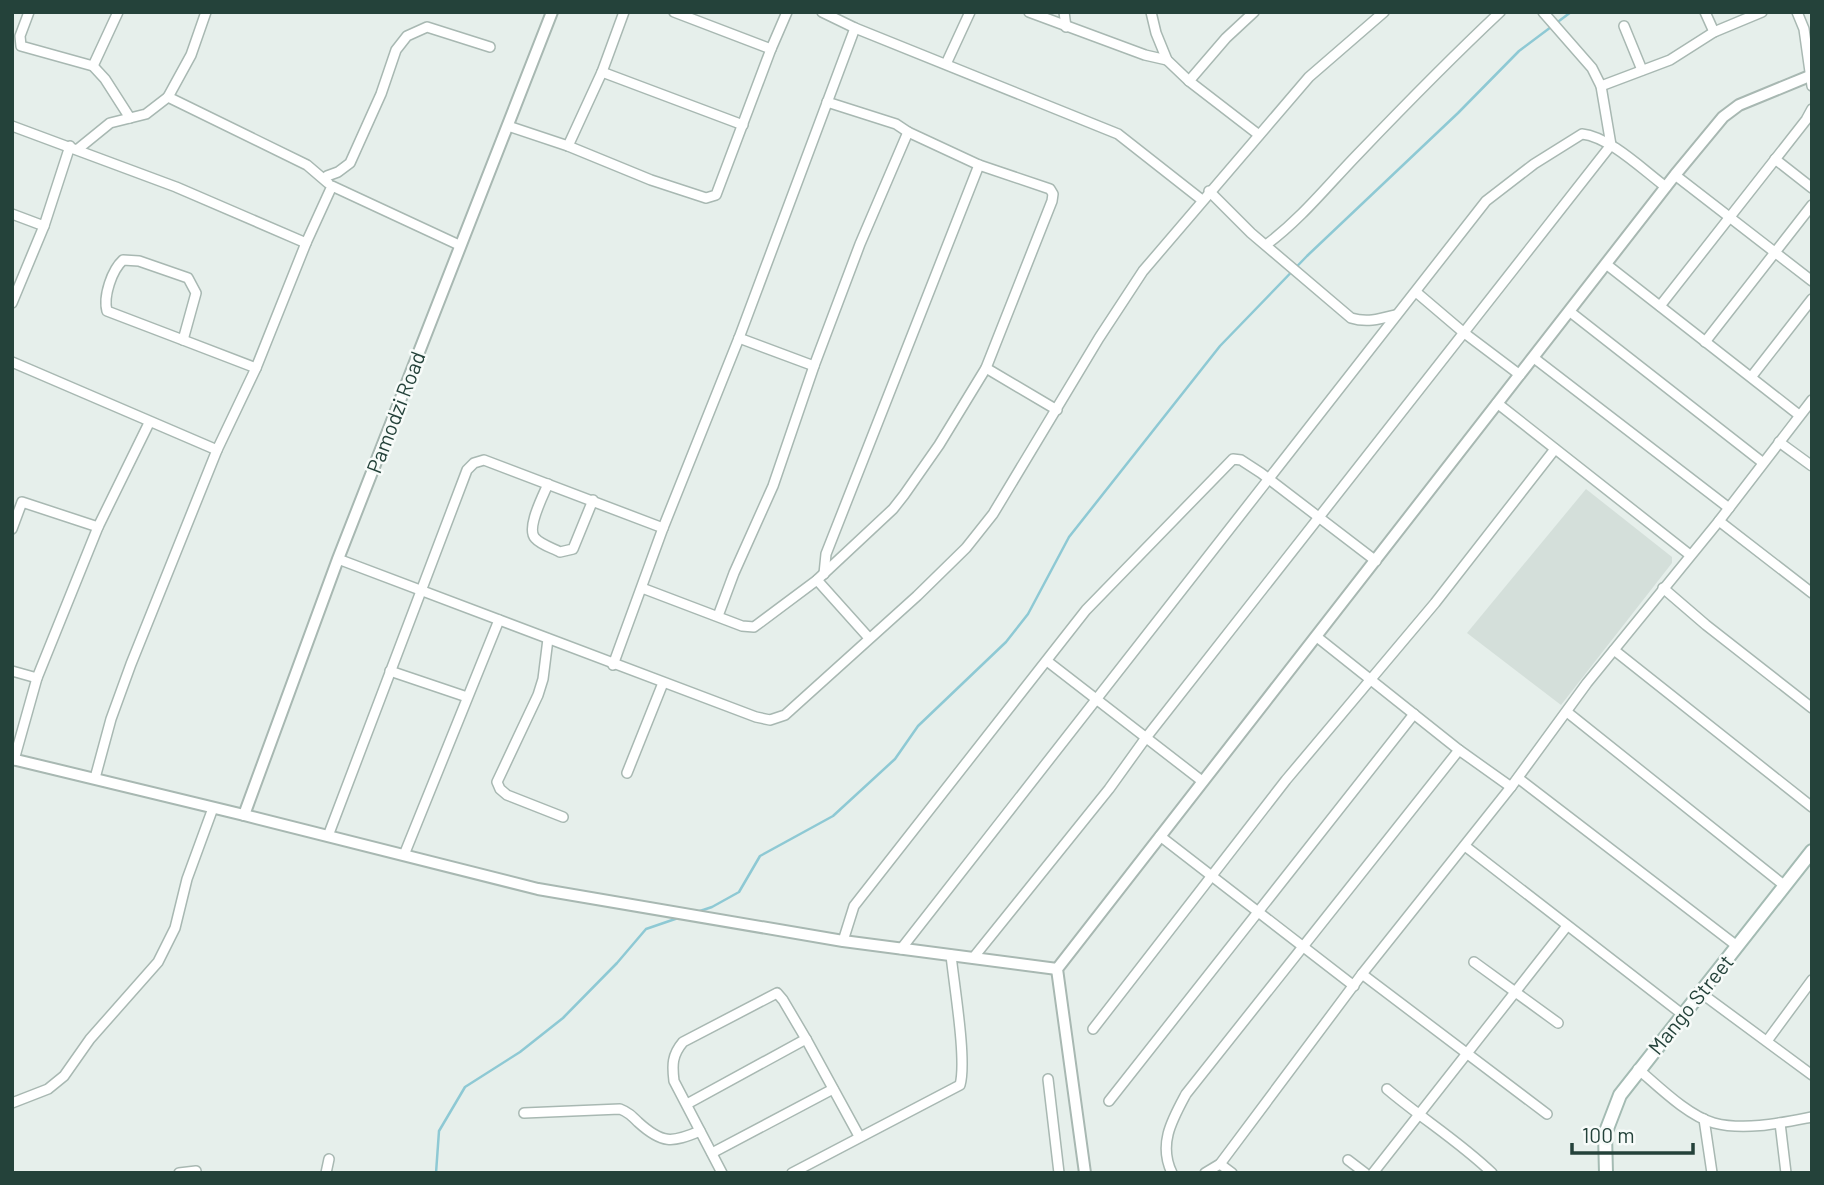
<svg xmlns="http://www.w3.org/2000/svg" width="1824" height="1185" font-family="Barlow,sans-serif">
<rect width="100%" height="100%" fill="#e6efeb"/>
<polygon fill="#d4dfda" points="1586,489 1672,557 1672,563 1561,705 1467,633"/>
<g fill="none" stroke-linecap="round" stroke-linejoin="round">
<g stroke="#8ec9d4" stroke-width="2.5">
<polyline points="697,912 712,907 739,892 760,856 833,816 895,759 918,726 1006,642 1028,614 1069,537 1220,346 1307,256 1458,113 1519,51 1571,12"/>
<polyline points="436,1173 439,1131 465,1087 520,1052 563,1018 617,963 646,929 681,917"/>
</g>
<defs>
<g id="minor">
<polyline points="29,12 20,36 21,46 93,66 105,79 130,118"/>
<polyline points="674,12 771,49"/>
<polyline points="822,12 855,28 1118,134 1202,200"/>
<polyline points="1029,12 1145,55 1167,60"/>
<polyline points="1064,12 1066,27"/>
<polyline points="1151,12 1156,33 1167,60 1189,81 1259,135"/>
<polyline points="1705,12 1714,32"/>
<polyline points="1797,12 1804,29 1812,86"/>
<polyline points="1624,26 1642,70"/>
<polyline points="946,64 970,12"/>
<polyline points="93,66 118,12"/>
<polyline points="602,72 743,125"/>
<polyline points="1189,81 1226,38 1254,12"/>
<polyline points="1601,86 1670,60 1714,32 1762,12"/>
<polyline points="168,97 307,165 328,183"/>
<polyline points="827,102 896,124 908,132"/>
<polyline points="12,126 176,187 306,243 256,368 217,450 131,664 111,719 95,778"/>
<polyline points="508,126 568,146 651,180 706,198 716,195 771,49 787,12"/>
<polyline points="568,146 602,72 624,12"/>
<polyline points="78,149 110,123 146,114 168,97 191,55 206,12"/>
<polyline points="1775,159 1812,188"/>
<polyline points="1675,175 1812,281"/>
<polyline points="327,176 338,172 350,163 381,94 396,50 407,36 427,27 490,47"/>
<path d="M1209,191l42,42 100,85c16,5 29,1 44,-3"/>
<polyline points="12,214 44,226"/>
<polyline points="306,243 332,186 459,245"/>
<path d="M1266,245c36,-27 61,-59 92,-91 46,-48 93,-96 142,-142"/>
<path d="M123,260l16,1 49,17 8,15 -13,47 -76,-29c-4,-15 5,-41 16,-51z"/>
<polyline points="1606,264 1799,415"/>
<polyline points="1416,292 1463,332 1520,375"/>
<polyline points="12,303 44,226 70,146"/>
<polyline points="1660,306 1806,120 1812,109"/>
<polyline points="1569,311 1762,462"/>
<polyline points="739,338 814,366"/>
<polyline points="183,340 256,368"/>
<polyline points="1705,342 1812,205"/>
<polyline points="1534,358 1729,508"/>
<polyline points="12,362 217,450"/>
<polyline points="986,368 1057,410"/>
<polyline points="1752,376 1812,299"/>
<polyline points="1497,403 1690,555"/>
<polyline points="1779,442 1812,466"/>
<path d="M548,484c-5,12 -22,44 -13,54 6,7 18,10 25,14l13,-3 20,-49"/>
<polyline points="1719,521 1812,593"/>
<polyline points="663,528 739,338 855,28"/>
<polyline points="12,529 22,502 98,527"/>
<polyline points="338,559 756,717 770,720 785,715 917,596 966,548 993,514 1099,338 1143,271 1309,77 1384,12"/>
<polyline points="824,574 826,554 979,165"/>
<polyline points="817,580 869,638"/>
<polyline points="642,588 742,626 754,627 817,580 893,509 904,495 939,445 986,368 1052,201 1053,194 1050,189 979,165 908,132 860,244 814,366 773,486 734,573 718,616"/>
<polyline points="1663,588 1706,625 1812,708"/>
<polyline points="1317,637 1459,750 1511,787"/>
<polyline points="548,639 543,679 538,695 497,782 500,789 507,795 563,817"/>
<polyline points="1614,650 1812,807"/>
<polyline points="1047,661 1202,781"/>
<polyline points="12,671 37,678"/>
<polyline points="390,671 467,697"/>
<polyline points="1567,712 1785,886"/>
<polyline points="14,760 37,678 98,527 149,423"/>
<polyline points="627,773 663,683"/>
<polyline points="1518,778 1737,946"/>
<polyline points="328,836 467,470 474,463 484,460 663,528 613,665"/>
<polyline points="1160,836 1354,986"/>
<polyline points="1465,846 1682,1014"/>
<polyline points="404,855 499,620"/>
<polyline points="843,941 854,906 1086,610 1233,459 1241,460 1261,473 1376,561"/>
<path d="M901,949l585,-748 48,-37 48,-30c28,3 61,36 84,53"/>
<polyline points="973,958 1109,789 1145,739 1611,145 1601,86 1592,68 1543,12"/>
<polyline points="1474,962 1558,1023"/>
<polyline points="1362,974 1547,1114"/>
<polyline points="1701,993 1812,1075"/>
<polyline points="1093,1029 1286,780 1435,603 1555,449"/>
<polyline points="1767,1041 1812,980"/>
<path d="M1638,1069c20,17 50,47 76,54 31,8 67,0 98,-6"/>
<polyline points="1048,1079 1059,1173"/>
<path d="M1387,1089c34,29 73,53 105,84"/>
<polyline points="1109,1101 1414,714"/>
<polyline points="12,1103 48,1089 64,1076 90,1039 158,962 175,928 187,879 213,808"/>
<polyline points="687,1104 806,1039"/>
<path d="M524,1113l96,-4c8,3 12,7 18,13 24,22 34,21 62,9"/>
<polyline points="1704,1119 1712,1173"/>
<polyline points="1780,1123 1786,1173"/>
<polyline points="712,1153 833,1089"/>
<polyline points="1348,1160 1365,1173"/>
<polyline points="1220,1164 1232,1173"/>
<polyline points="179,1173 196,1171"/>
<polyline points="326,1173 329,1159"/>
<path d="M722,1173l-48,-92c-2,-16 -2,-26 9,-39l94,-49 6,7 23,39 53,97"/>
<path d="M792,1173l168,-88c7,-25 -6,-100 -9,-130"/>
<path d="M1172,1173c-14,-29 0,-53 14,-79l273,-344"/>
<polyline points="1205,1173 1220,1164 1362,974 1511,787 1587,683 1719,521 1812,400"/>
<polyline points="1373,1173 1567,926"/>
</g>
<g id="tertiary">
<polyline points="12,759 244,815 538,889 843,941 1057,969"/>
<polyline points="244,815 338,559 552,12"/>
<polyline points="1085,1173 1057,969 1675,175 1723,117 1739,105 1812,75"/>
</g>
<polyline id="secondary" points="1606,1173 1605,1134 1620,1095 1812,851"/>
</defs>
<use href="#minor" stroke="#a8b8b2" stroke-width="12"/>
<use href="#tertiary" stroke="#a8b8b2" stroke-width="14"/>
<use href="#secondary" stroke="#a4bbb3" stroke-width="16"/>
<use href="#minor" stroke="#fff" stroke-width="9"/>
<use href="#tertiary" stroke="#fff" stroke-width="10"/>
<use href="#secondary" stroke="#fff" stroke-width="12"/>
</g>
<g text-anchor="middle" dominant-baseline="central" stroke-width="5" stroke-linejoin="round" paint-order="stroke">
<g font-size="21" fill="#24423a" stroke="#f7fbf9">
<text transform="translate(395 412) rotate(-69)">Pamodzi Road</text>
<text transform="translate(1690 1004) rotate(-51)">Mango Street</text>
</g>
</g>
<rect width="1824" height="1185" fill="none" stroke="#24423a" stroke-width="28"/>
<path d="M1572 1143v10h121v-10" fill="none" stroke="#24423a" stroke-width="3.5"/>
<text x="1582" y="1143" font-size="21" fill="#24423a" stroke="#f7fbf9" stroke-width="5" paint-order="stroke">100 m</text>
</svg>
